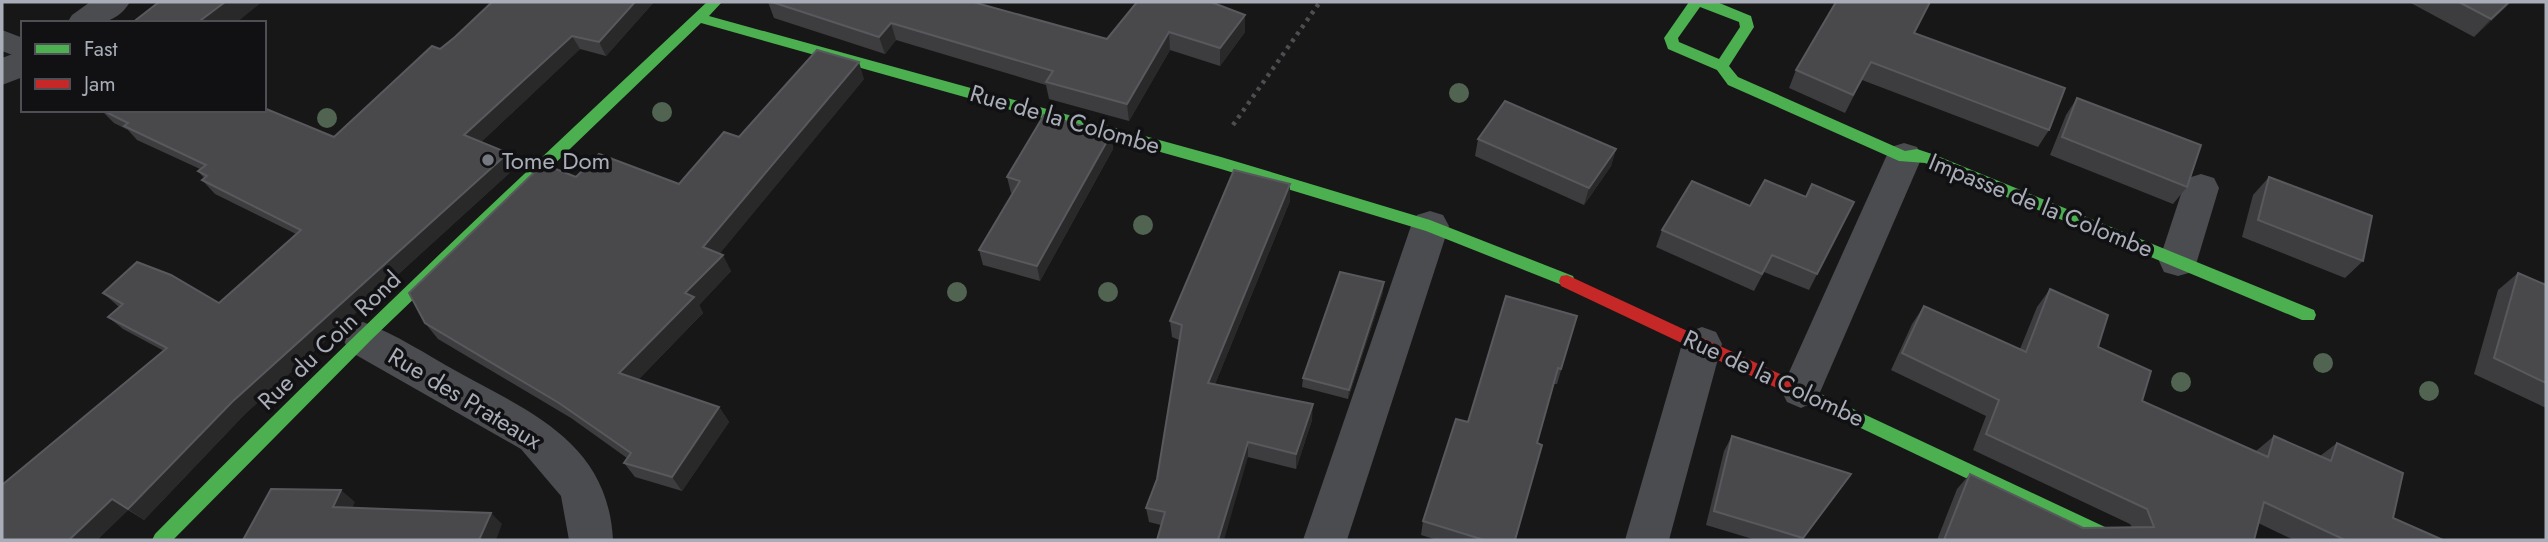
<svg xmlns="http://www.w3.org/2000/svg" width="2548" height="542" font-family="Jost,sans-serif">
<rect width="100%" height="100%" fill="#171717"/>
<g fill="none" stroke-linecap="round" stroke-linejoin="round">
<polyline stroke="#4d4e52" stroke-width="4.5" stroke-dasharray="3.5 5" stroke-linecap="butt" points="1233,125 1320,2"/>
<polygon fill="#4b4c50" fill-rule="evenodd" points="2,30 23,38 23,59 2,51"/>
<g fill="#4b4c50" fill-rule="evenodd">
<path d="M90,2h40c-15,25 -37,21 -63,21l5,-8z"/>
<polygon points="23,50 23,77 2,85 2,58"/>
<polygon points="1904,143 1917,147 1922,157 1821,390 1815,402 1801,408 1787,402 1781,390 1886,157 1891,147"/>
<polygon points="2201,174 2214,178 2219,188 2197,261 2192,272 2178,276 2164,272 2159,261 2183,188 2188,178"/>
<polygon points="1430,211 1443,215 1449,226 1347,540 1303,540 1411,226 1417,215"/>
<path d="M363,322c33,12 64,33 95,50 74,41 150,71 155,168h-44l-8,-44 -40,-47 -172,-98 -6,-12 6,-12z"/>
<polygon points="1702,327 1716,332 1722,344 1669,540 1625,540 1682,344 1688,332"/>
</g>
<g fill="#4caf50" fill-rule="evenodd">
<path d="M707,2h15l-13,14 512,141 209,63 143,56 2,5 -2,5 -6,1 -141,-56 -205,-62 -520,-146 -330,317 -198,200h-21l3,-6c179,-182 365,-357 552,-532z"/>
<path d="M1689,2h28l34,14 3,11 -25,39 9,11 167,74 12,-2 18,6 379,155 2,5 -2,5h-12l-377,-157 -26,-2 -171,-76 -11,-15 -49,-21 -4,-11zM1700,7l39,15 1,5 -21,32 -40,-17 -1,-4z"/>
<polygon points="1789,379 2120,534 2123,540 2096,540 1783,391 1781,386 1783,381"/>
</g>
<polygon fill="#c62828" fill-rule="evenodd" points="1567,275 1795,381 1797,386 1795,391 1789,393 1783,391 1561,286 1559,281 1561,276"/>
</g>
<g fill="#506451">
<circle cx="1459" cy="93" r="10"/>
<circle cx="662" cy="112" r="10"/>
<circle cx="327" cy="118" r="10"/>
<circle cx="1143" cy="225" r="10"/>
<circle cx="957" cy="292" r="10"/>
<circle cx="1108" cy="292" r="10"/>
<circle cx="2323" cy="363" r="10"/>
<circle cx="2181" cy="382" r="10"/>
<circle cx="2429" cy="391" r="10"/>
</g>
<g fill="#3d3d3f">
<polygon points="654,2 606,56 580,49 481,142 508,153 517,166 245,414 144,520 128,510 97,540 164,351 123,329 108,317 119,307 103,293 219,303 296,234 215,194 202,180 204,178 198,171 200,169 137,140 128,130 114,123 101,110 334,137 440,49"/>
<polygon points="768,2 973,2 1107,39 1245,15 1245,32 1220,66 1170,50 1129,121 1049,99 1046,85 896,40 885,54 774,18"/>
<polygon points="2409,2 2511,2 2474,37"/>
<polygon points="1914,33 2049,130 2038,147 1862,80 1845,113 1789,88 1796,70"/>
<polygon points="864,79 720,253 731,271 699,305 703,313 638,380 719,407 729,422 682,491 635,477 624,463 627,458 571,418 438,339 425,323 576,177 679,184 739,137"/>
<polygon points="2077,98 2187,187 2173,204 2050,155 2066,115"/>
<polygon points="1111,134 1113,149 1040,281 983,265 979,250 1013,193 1011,193 1007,177"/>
<polygon points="1478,139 1616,149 1611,166 1584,205 1475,156"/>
<polygon points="2269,177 2363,261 2345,278 2242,237 2253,195"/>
<polygon points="1290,184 1290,201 1215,384 1312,420 1296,469 1248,457 1161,525 1149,522 1146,508 1157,479 1179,340 1172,337 1170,321"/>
<polygon points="1806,197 1854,202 1809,290 1764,272 1754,291 1656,247 1662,230 1750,206"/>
<polygon points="2518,273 2546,285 2546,408 2474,374 2498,290"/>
<polygon points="2050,289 2142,401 2256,451 2274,436 2320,456 2337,443 2393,518 2443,540 2294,540 2258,523 2254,540 1937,540 1957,489 1970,474 2083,528 2132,527 2130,524 1973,450 1986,416 1891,370 1912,324 1924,306 2020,349 2037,307"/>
<polygon points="1383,292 1348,399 1302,387 1303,378"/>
<polygon points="1577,316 1557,384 1554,384 1537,443 1515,540 1437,540 1421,535 1423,521"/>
<polygon points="1732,436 1851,474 1802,540 1756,540 1706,525 1724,451"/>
</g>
<g fill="#29292a">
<polygon points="225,2 262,2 236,23 203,23 201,20"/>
<polygon points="635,2 654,2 606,56 599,42"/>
<polygon points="2509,2 2511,2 2474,37 2491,19"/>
<polygon points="1245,15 1245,32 1220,66 1220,48"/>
<polygon points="891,23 896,40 885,54 879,37"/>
<polygon points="1169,32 1170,50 1129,121 1127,104"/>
<polygon points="572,36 580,49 474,149 464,135"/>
<polygon points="859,62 864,79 712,263 703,247"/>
<polygon points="1111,134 1113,149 1040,281 1037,266"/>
<polygon points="1616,149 1611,166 1584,205 1589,188"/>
<polygon points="508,153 517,166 245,414 144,520 128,509 232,402"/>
<polygon points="1290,184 1290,201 1209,399 1208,383"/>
<polygon points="723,255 731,271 699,305 703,313 630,388 619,373 685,293"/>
<polygon points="1384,282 1383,292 1348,399 1349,390"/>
<polygon points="1313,404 1312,420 1296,469 1296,454"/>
<polygon points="719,407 729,422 682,491 672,477"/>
<polygon points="1248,442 1248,457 1224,540 1218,540"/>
<polygon points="341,490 355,502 347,519 333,507"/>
<polygon points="112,499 128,510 97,540 69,540"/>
<polygon points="491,513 502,524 496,540 479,540"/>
</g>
<g fill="#49494c" stroke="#58595d" stroke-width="2">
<polygon points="159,2 225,2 201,20 207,23 132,23"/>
<polygon points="492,2 635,2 599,42 572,36 464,135 508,153 232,402 128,509 112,499 69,540 2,540 2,485 167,348 108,317 123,304 103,293 137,262 171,275 219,303 301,230 202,180 207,176 198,171 206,165 124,126 128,123 102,110 264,110 264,108 334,137 432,46 440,49 455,37"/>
<polygon points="772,2 973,2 1107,39 1137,2 1211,2 1245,15 1220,48 1169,32 1127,104 1046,82 1053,71 891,23 879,37"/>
<polygon points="1836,2 1930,2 1914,33 2065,88 2049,130 1871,62 1853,95 1796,70"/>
<polygon points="2459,2 2509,2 2491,19"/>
<polygon points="817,50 859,62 703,247 723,255 685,293 694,297 619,373 719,407 672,477 624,463 631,453 559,403 425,323 409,293 543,164 576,177 599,154 679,184 724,132 739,137"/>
<polygon points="2077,98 2201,145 2187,187 2062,137"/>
<polygon points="1505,101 1616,149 1589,188 1478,139"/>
<polygon points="1044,115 1111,134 1037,266 979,250 1020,181 1007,177"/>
<polygon points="1234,170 1290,184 1208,383 1313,404 1296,454 1248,442 1218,540 1157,540 1165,512 1146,508 1157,479 1182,325 1170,321"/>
<polygon points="2269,177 2372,216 2363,261 2258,220"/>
<polygon points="1765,180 1806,197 1812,184 1854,202 1817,274 1772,255 1762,274 1662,230 1692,181 1750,206"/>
<polygon points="1340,272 1384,282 1349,390 1303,378"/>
<polygon points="2518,273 2546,285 2546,383 2494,358"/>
<polygon points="2050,289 2108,315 2098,347 2151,371 2142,401 2268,457 2274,436 2331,461 2337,443 2403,473 2393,518 2443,540 2345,540 2264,502 2254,540 1944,540 1970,474 2083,528 2154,527 2147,509 1986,434 1999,400 1902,353 1924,306 2026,352"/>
<polygon points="1506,296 1577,316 1561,369 1558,368 1537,443 1542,445 1515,540 1484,540 1423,521 1456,419 1468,422"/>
<polygon points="1732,436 1851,474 1803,538 1714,511"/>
<polygon points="271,489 341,490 333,507 491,513 479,540 243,540"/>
</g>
<circle fill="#757880" stroke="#111113" stroke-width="2.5" cx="488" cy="160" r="7"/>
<g text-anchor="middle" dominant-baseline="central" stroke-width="7" stroke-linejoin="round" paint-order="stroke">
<g font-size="24" fill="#a8adb8" stroke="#111113">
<text transform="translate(1065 119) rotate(16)">Rue de la Colombe</text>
<text transform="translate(2041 205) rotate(22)">Impasse de la Colombe</text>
<text transform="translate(329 340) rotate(-44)">Rue du Coin Rond</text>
<text transform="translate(1774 378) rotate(25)">Rue de la Colombe</text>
<text transform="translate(465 398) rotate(31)">Rue des Prateaux</text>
</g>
<g font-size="24" fill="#a8adb8" stroke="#111113" text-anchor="start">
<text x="502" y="160">Tome Dom</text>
</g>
</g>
<rect width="2548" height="542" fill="none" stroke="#a8adb8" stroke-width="7"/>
<rect x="21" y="21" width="245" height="91" fill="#111113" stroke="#4d4f55" stroke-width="2"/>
<rect x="35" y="44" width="35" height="10" fill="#4caf50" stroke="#4d4f55" stroke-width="2"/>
<text x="84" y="56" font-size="21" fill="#a8adb8">Fast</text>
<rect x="35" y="79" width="35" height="10" fill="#c62828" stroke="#4d4f55" stroke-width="2"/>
<text x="84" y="91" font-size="21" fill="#a8adb8">Jam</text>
</svg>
